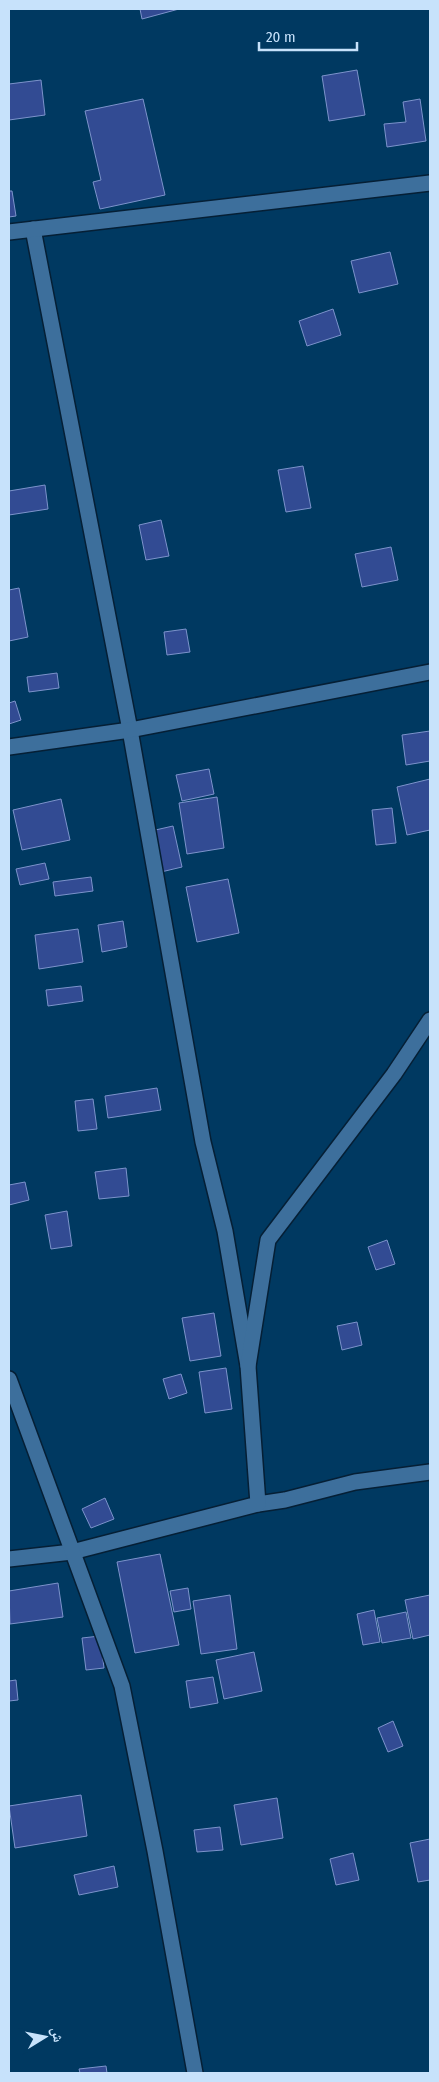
<svg xmlns="http://www.w3.org/2000/svg" width="439" height="2082" font-family="'Fira Sans Condensed','Noto Naskh Arabic',sans-serif">
<rect width="100%" height="100%" fill="#003961"/>
<g fill="#324b93" stroke="#7c93cb">
<polygon points="140,9 179,9 142,19"/>
<polygon points="357,70 365,115 329,121 322,76"/>
<polygon points="41,80 45,115 9,120 9,84"/>
<polygon points="143,99 165,195 100,209 93,182 101,180 85,111"/>
<polygon points="420,99 426,141 387,147 384,124 406,122 403,102"/>
<polygon points="9,191 12,191 16,216 9,217"/>
<polygon points="390,252 398,284 359,293 351,261"/>
<polygon points="333,309 341,335 307,346 299,321"/>
<polygon points="303,466 311,508 286,512 278,470"/>
<polygon points="45,485 48,509 9,515 9,491"/>
<polygon points="161,520 169,556 146,560 139,525"/>
<polygon points="391,547 398,580 362,587 355,554"/>
<polygon points="19,588 28,637 9,641 9,590"/>
<polygon points="186,629 190,652 167,655 164,632"/>
<polygon points="57,673 59,688 29,692 27,677"/>
<polygon points="15,701 21,720 9,724 9,703"/>
<polygon points="430,731 430,761 406,765 402,735"/>
<polygon points="209,769 214,794 182,801 176,775"/>
<polygon points="430,779 430,830 407,835 397,787"/>
<polygon points="217,797 224,848 187,854 179,803"/>
<polygon points="61,799 70,840 22,850 13,810"/>
<polygon points="392,808 396,843 376,845 372,810"/>
<polygon points="173,826 182,867 161,872 151,831"/>
<polygon points="45,863 49,879 20,885 16,869"/>
<polygon points="91,877 93,891 55,896 53,882"/>
<polygon points="228,879 239,933 197,942 186,887"/>
<polygon points="123,921 127,947 102,952 98,925"/>
<polygon points="78,929 83,962 39,969 35,935"/>
<polygon points="81,986 83,1001 48,1006 46,990"/>
<polygon points="157,1088 161,1110 108,1118 105,1096"/>
<polygon points="93,1099 97,1129 78,1131 75,1101"/>
<polygon points="126,1168 129,1196 99,1199 95,1172"/>
<polygon points="25,1182 29,1200 9,1205 9,1185"/>
<polygon points="67,1211 72,1246 51,1249 45,1215"/>
<polygon points="387,1240 395,1264 376,1270 368,1247"/>
<polygon points="214,1313 221,1356 190,1361 182,1318"/>
<polygon points="357,1322 362,1345 342,1350 337,1326"/>
<polygon points="226,1368 232,1409 205,1413 199,1372"/>
<polygon points="181,1374 187,1393 169,1399 163,1379"/>
<polygon points="105,1498 114,1519 91,1528 82,1509"/>
<polygon points="160,1554 179,1645 135,1653 117,1562"/>
<polygon points="58,1583 63,1617 10,1624 9,1591"/>
<polygon points="188,1588 191,1609 174,1612 170,1591"/>
<polygon points="230,1595 237,1649 201,1654 193,1601"/>
<polygon points="430,1595 430,1635 413,1639 405,1600"/>
<polygon points="374,1610 380,1642 363,1645 357,1614"/>
<polygon points="406,1612 411,1638 382,1643 377,1618"/>
<polygon points="100,1636 104,1668 86,1670 82,1638"/>
<polygon points="254,1652 262,1691 224,1699 216,1660"/>
<polygon points="213,1677 218,1703 190,1708 186,1681"/>
<polygon points="16,1680 18,1700 9,1701 9,1681"/>
<polygon points="393,1721 403,1746 388,1752 378,1728"/>
<polygon points="81,1795 87,1836 15,1848 9,1806"/>
<polygon points="277,1798 283,1838 241,1845 234,1805"/>
<polygon points="220,1827 223,1850 197,1852 194,1830"/>
<polygon points="430,1839 430,1880 418,1882 410,1843"/>
<polygon points="353,1853 359,1880 336,1885 330,1859"/>
<polygon points="114,1866 118,1887 79,1895 74,1875"/>
<polygon points="106,2066 107,2073 80,2073 79,2069"/>
</g>
<g fill="none" stroke-linecap="round" stroke-linejoin="round">
<defs>
<g id="street">
<polyline points="33,229 130,730 203,1142 225,1231 248,1366"/>
<polyline points="9,232 430,183"/>
<polyline points="9,747 130,730 430,672"/>
<polyline points="258,1504 285,1500 355,1482 430,1472"/>
<polyline points="9,1559 72,1552 258,1504 248,1366 268,1240 394,1074 430,1020"/>
</g>
<polyline id="secondary" points="9,1379 122,1686 155,1851 195,2073"/>
</defs>
<use href="#street" stroke="#051f35" stroke-width="18"/>
<use href="#secondary" stroke="#051f35" stroke-width="18"/>
<use href="#street" stroke="#3d6f9c" stroke-width="15"/>
<use href="#secondary" stroke="#3d6f9c" stroke-width="15"/>
</g>
<rect width="439" height="2082" fill="none" stroke="#c7e2fb" stroke-width="20"/>
<g transform="translate(45 2037) rotate(80)" stroke="#003961" stroke-width="4" paint-order="stroke">
<path d="M0-4L9 19L0 12L-9 19Z" fill="#c7e2fb"/>
<text y="-8" font-size="14" font-weight="bold" text-anchor="middle" fill="#c7e2fb">ش</text>
</g>
<path d="M259 42v8h98v-8" fill="none" stroke="#c7e2fb" stroke-width="2.5"/>
<text x="266" y="42" font-size="15" fill="#c7e2fb" stroke="#003961" stroke-width="4" paint-order="stroke">20 m</text>
</svg>
